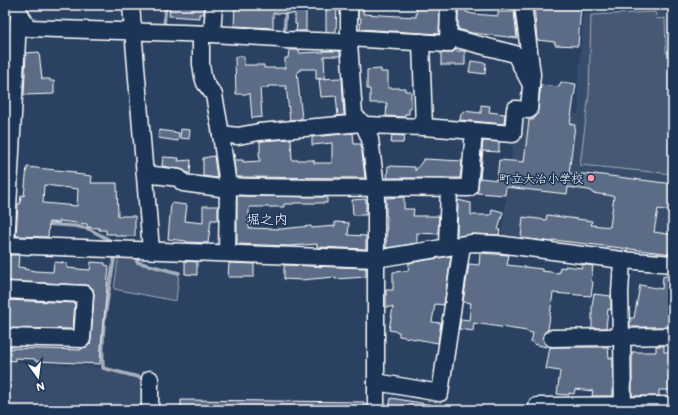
<svg xmlns="http://www.w3.org/2000/svg" width="678" height="415" font-family="Mali,'Klee One',sans-serif">
<rect width="100%" height="100%" fill="#2a4161"/>
<filter id="ink" filterUnits="userSpaceOnUse"><feTurbulence type="fractalNoise" baseFrequency=".025" numOctaves="2"/><feDisplacementMap in="SourceGraphic" scale="8" xChannelSelector="R" yChannelSelector="G"/><feConvolveMatrix kernelMatrix="1 2 1 2 8 2 1 2 1" color-interpolation-filters="sRGB"/></filter>
<g filter="url(#ink)">
<g fill="#394e6c">
<polygon points="667,10 669,44 673,44 673,260 501,241 517,112 533,110 578,114 579,100 578,89 583,15"/>
<polygon points="5,362 91,366 148,380 147,410 5,410"/>
</g>
<g fill="#465975" stroke="#a2acba">
<polygon points="655,12 657,19 665,18 666,53 673,52 673,174 580,165 589,94 591,15"/>
<polygon points="119,253 136,253 136,263 179,274 176,301 114,289"/>
</g>
<g fill="none" stroke-linecap="round" stroke-linejoin="round">
<g stroke="#a7b1be" stroke-width="3.5">
<polyline points="164,26 166,5"/>
<polyline points="284,36 286,5"/>
<polyline points="45,224 75,226 89,229 115,243"/>
<path d="M115,253c-2,17 -6,33 -8,50 -4,20 -5,44 -4,65l43,11"/>
<polyline points="137,254 137,262 179,273"/>
</g>
</g>
<g fill="#5b6c86" stroke="#fff" fill-rule="evenodd">
<polygon points="170,5 204,5 204,14 199,14 199,18 169,16"/>
<polygon points="235,5 245,5 245,7 261,9 261,5 306,5 306,31 296,31 297,24 295,24 295,14 273,13 273,28 234,26"/>
<polygon points="326,5 337,5 336,32 324,32 326,31"/>
<polygon points="358,5 364,5 363,14 416,17 417,5 440,5 439,34 360,29 361,18 358,18"/>
<polygon points="458,5 466,5 466,12 473,14 498,16 498,12 514,12 517,38 472,33 458,29"/>
<polygon points="534,5 581,5 578,46 555,45 555,42 537,40"/>
<polygon points="456,49 456,51 465,51 465,65 441,65 441,53 452,53"/>
<polygon points="289,50 299,50 299,53 324,52 324,51 340,51 340,56 324,56 325,78 316,79 316,69 300,69 300,71 297,72 302,119 290,120 286,86 268,86 268,88 260,88 262,117 252,118 250,94 236,94 235,57 244,56 244,65 264,65 264,68 285,68 285,58 288,58"/>
<polygon points="39,52 42,79 50,79 50,81 54,81 54,94 24,95 26,53"/>
<polygon points="471,61 486,63 485,74 469,72"/>
<polygon points="381,69 381,72 388,72 388,88 405,88 405,91 411,91 411,109 409,109 409,114 405,114 405,117 386,116 387,103 370,103 370,89 367,89 367,70"/>
<polygon points="342,78 344,115 338,116 336,96 321,97 319,79"/>
<polygon points="561,82 576,84 570,124 575,125 569,173 594,175 594,174 673,184 673,211 658,209 654,232 673,235 673,254 553,240 553,242 521,238 523,217 546,220 547,215 592,221 591,225 610,227 614,196 592,193 592,191 588,190 568,187 567,194 506,187 505,195 477,193 478,189 483,141 499,142 499,152 483,151 480,178 497,180 499,160 524,162 529,120 533,120 537,115 541,85 559,87"/>
<polygon points="481,105 490,106 489,112 505,114 504,124 460,120 461,113 463,114 463,111 481,113"/>
<polygon points="181,129 190,130 189,139 180,138"/>
<polygon points="159,130 179,133 178,141 158,138"/>
<polygon points="353,133 354,144 361,144 365,178 236,177 233,154 235,154 236,160 243,160 243,162 260,161 259,152 260,152 260,141 291,139 292,160 314,160 314,163 332,163 332,143 312,145 312,137"/>
<polygon points="392,135 404,136 403,143 391,143"/>
<polygon points="214,156 217,178 203,176 203,158"/>
<polygon points="163,157 179,158 178,161 191,160 190,174 180,169 162,166"/>
<polygon points="424,159 462,161 460,178 387,178 388,166 415,167 415,171"/>
<path d="M27,167l48,5v2l17,2 -1,7h26l1,33h17v20h-19v-2h-10v-4h-7v-2l-12,-1v-3l-28,-3v2l-10,-1 -1,15 -32,-1 2,-32h2l1,-9 3,1zM44,185l34,4 -1,17 -34,-3z"/>
<polygon points="237,196 327,197 327,203 293,203 293,204 284,204 284,207 249,207 249,228 281,229 311,226 312,228 335,226 335,222 349,223 348,235 366,236 366,249 317,247 317,244 289,246 237,244"/>
<polygon points="404,197 404,209 414,209 413,216 439,216 438,234 417,233 417,243 386,248 387,216 386,216 386,198"/>
<polygon points="366,199 366,215 353,215 352,200"/>
<polygon points="458,200 471,203 471,215 491,215 492,209 503,212 498,230 500,230 499,235 472,234 457,236"/>
<polygon points="171,203 187,205 185,221 203,223 203,206 218,206 218,220 211,220 208,243 186,242 186,241 168,239"/>
<polygon points="480,253 509,255 507,265 542,269 542,271 559,273 560,267 565,268 565,266 582,268 582,264 593,266 591,281 593,282 591,296 553,293 548,330 544,333 543,338 546,347 534,344 534,343 531,342 533,333 527,332 527,331 474,323 473,331 459,329 461,319 469,320 471,303 463,302 469,264 479,265"/>
<polygon points="5,255 19,255 18,267 25,268 24,269 35,271 53,272 54,262 67,263 67,268 90,270 91,262 105,263 105,265 109,266 104,319 103,319 100,364 35,361 35,359 15,358 15,361 5,360 5,348 81,350 81,348 87,347 90,344 91,340 94,295 93,289 90,286 85,285 5,281"/>
<polygon points="451,256 444,305 435,304 432,322 441,323 438,343 399,336 399,332 389,330 393,307 386,307 386,290 393,290 393,272 408,271 409,263"/>
<polygon points="185,261 197,262 197,275 185,274"/>
<polygon points="229,263 254,264 254,277 228,277"/>
<polygon points="284,265 366,268 366,277 335,279 335,277 301,280 284,279"/>
<polygon points="663,276 672,276 671,282 673,282 673,297 670,297 670,314 673,314 673,327 630,327 630,318 634,318 640,285 662,289"/>
<polygon points="594,294 611,296 611,310 608,309 606,328 592,328 592,305"/>
<polygon points="5,300 75,303 73,329 5,328"/>
<polygon points="656,346 664,346 664,352 673,352 673,390 659,390 659,396 632,396 632,352 656,352"/>
<polygon points="550,347 608,347 609,358 613,358 613,396 592,396 593,391 575,389 574,394 569,393 569,395 557,394 560,371 546,369"/>
<polygon points="391,398 433,405 432,410 389,410"/>
<polygon points="181,400 364,402 364,410 181,410"/>
</g>
<g fill="none" stroke-linecap="round" stroke-linejoin="round">
<defs>
<g id="minor">
<polyline points="17,5 17,8 28,28 212,34 278,38 283,40 349,42"/>
<polyline points="131,5 151,250"/>
<polyline points="349,5 349,42 354,115 364,125 370,139 376,187 376,410"/>
<polyline points="201,34 201,64 203,77 205,83 214,95 221,134 228,186 227,253"/>
<polyline points="212,34 214,5"/>
<polyline points="449,37 515,54 529,81"/>
<polyline points="349,38 448,44 449,5"/>
<polyline points="421,42 424,127"/>
<polyline points="364,125 424,127 513,134 515,109 529,110 532,74 523,5"/>
<polyline points="221,134 238,136 259,132 362,123"/>
<polyline points="145,174 179,178 183,183 228,189"/>
<path d="M228,186c80,4 161,0 241,2l5,-57"/>
<polyline points="5,245 376,259 472,243 497,244 622,260 673,264"/>
<polyline points="6,245 18,21 20,13"/>
<polyline points="447,247 449,188"/>
<polyline points="5,290 85,294 82,339 5,337"/>
<polyline points="621,337 620,293 622,260"/>
<polyline points="622,337 623,410"/>
<polyline points="552,338 673,336"/>
<polyline points="376,382 440,393 462,245"/>
<polyline points="537,406 673,405"/>
<polyline points="150,410 150,379"/>
</g>
</defs>
<use href="#minor" stroke="#fff" stroke-width="19"/>
<use href="#minor" stroke="#1d3557" stroke-width="16"/>
</g>
</g>
<circle fill="#ff9aa2" stroke="#1d3557" stroke-width="1.5" cx="591" cy="178" r="4"/>
<g text-anchor="middle" dominant-baseline="central" stroke-width="3" stroke-linejoin="round" paint-order="stroke">
<g font-size="12" fill="#fff" stroke="#1d3557" text-anchor="end">
<text x="583" y="178">町立大治小学校</text>
</g>
<g font-size="14" fill="#fff" stroke="#1d3557">
<text x="267" y="218">堀之内</text>
</g>
</g>
<rect width="678" height="415" fill="none" stroke="#1d3557" stroke-width="20"/>
<rect x="10" y="10" width="658" height="395" fill="none" stroke="#fff" stroke-width="1.5" filter="url(#ink)"/>
<g transform="translate(38 377) rotate(166)" stroke="#1d3557" stroke-width="3" paint-order="stroke">
<path d="M0-3L7 15L0 10L-7 15Z" fill="#ffffff"/>
<text y="-6" font-size="11" font-weight="bold" text-anchor="middle" fill="#ffffff">N</text>
</g>
</svg>
